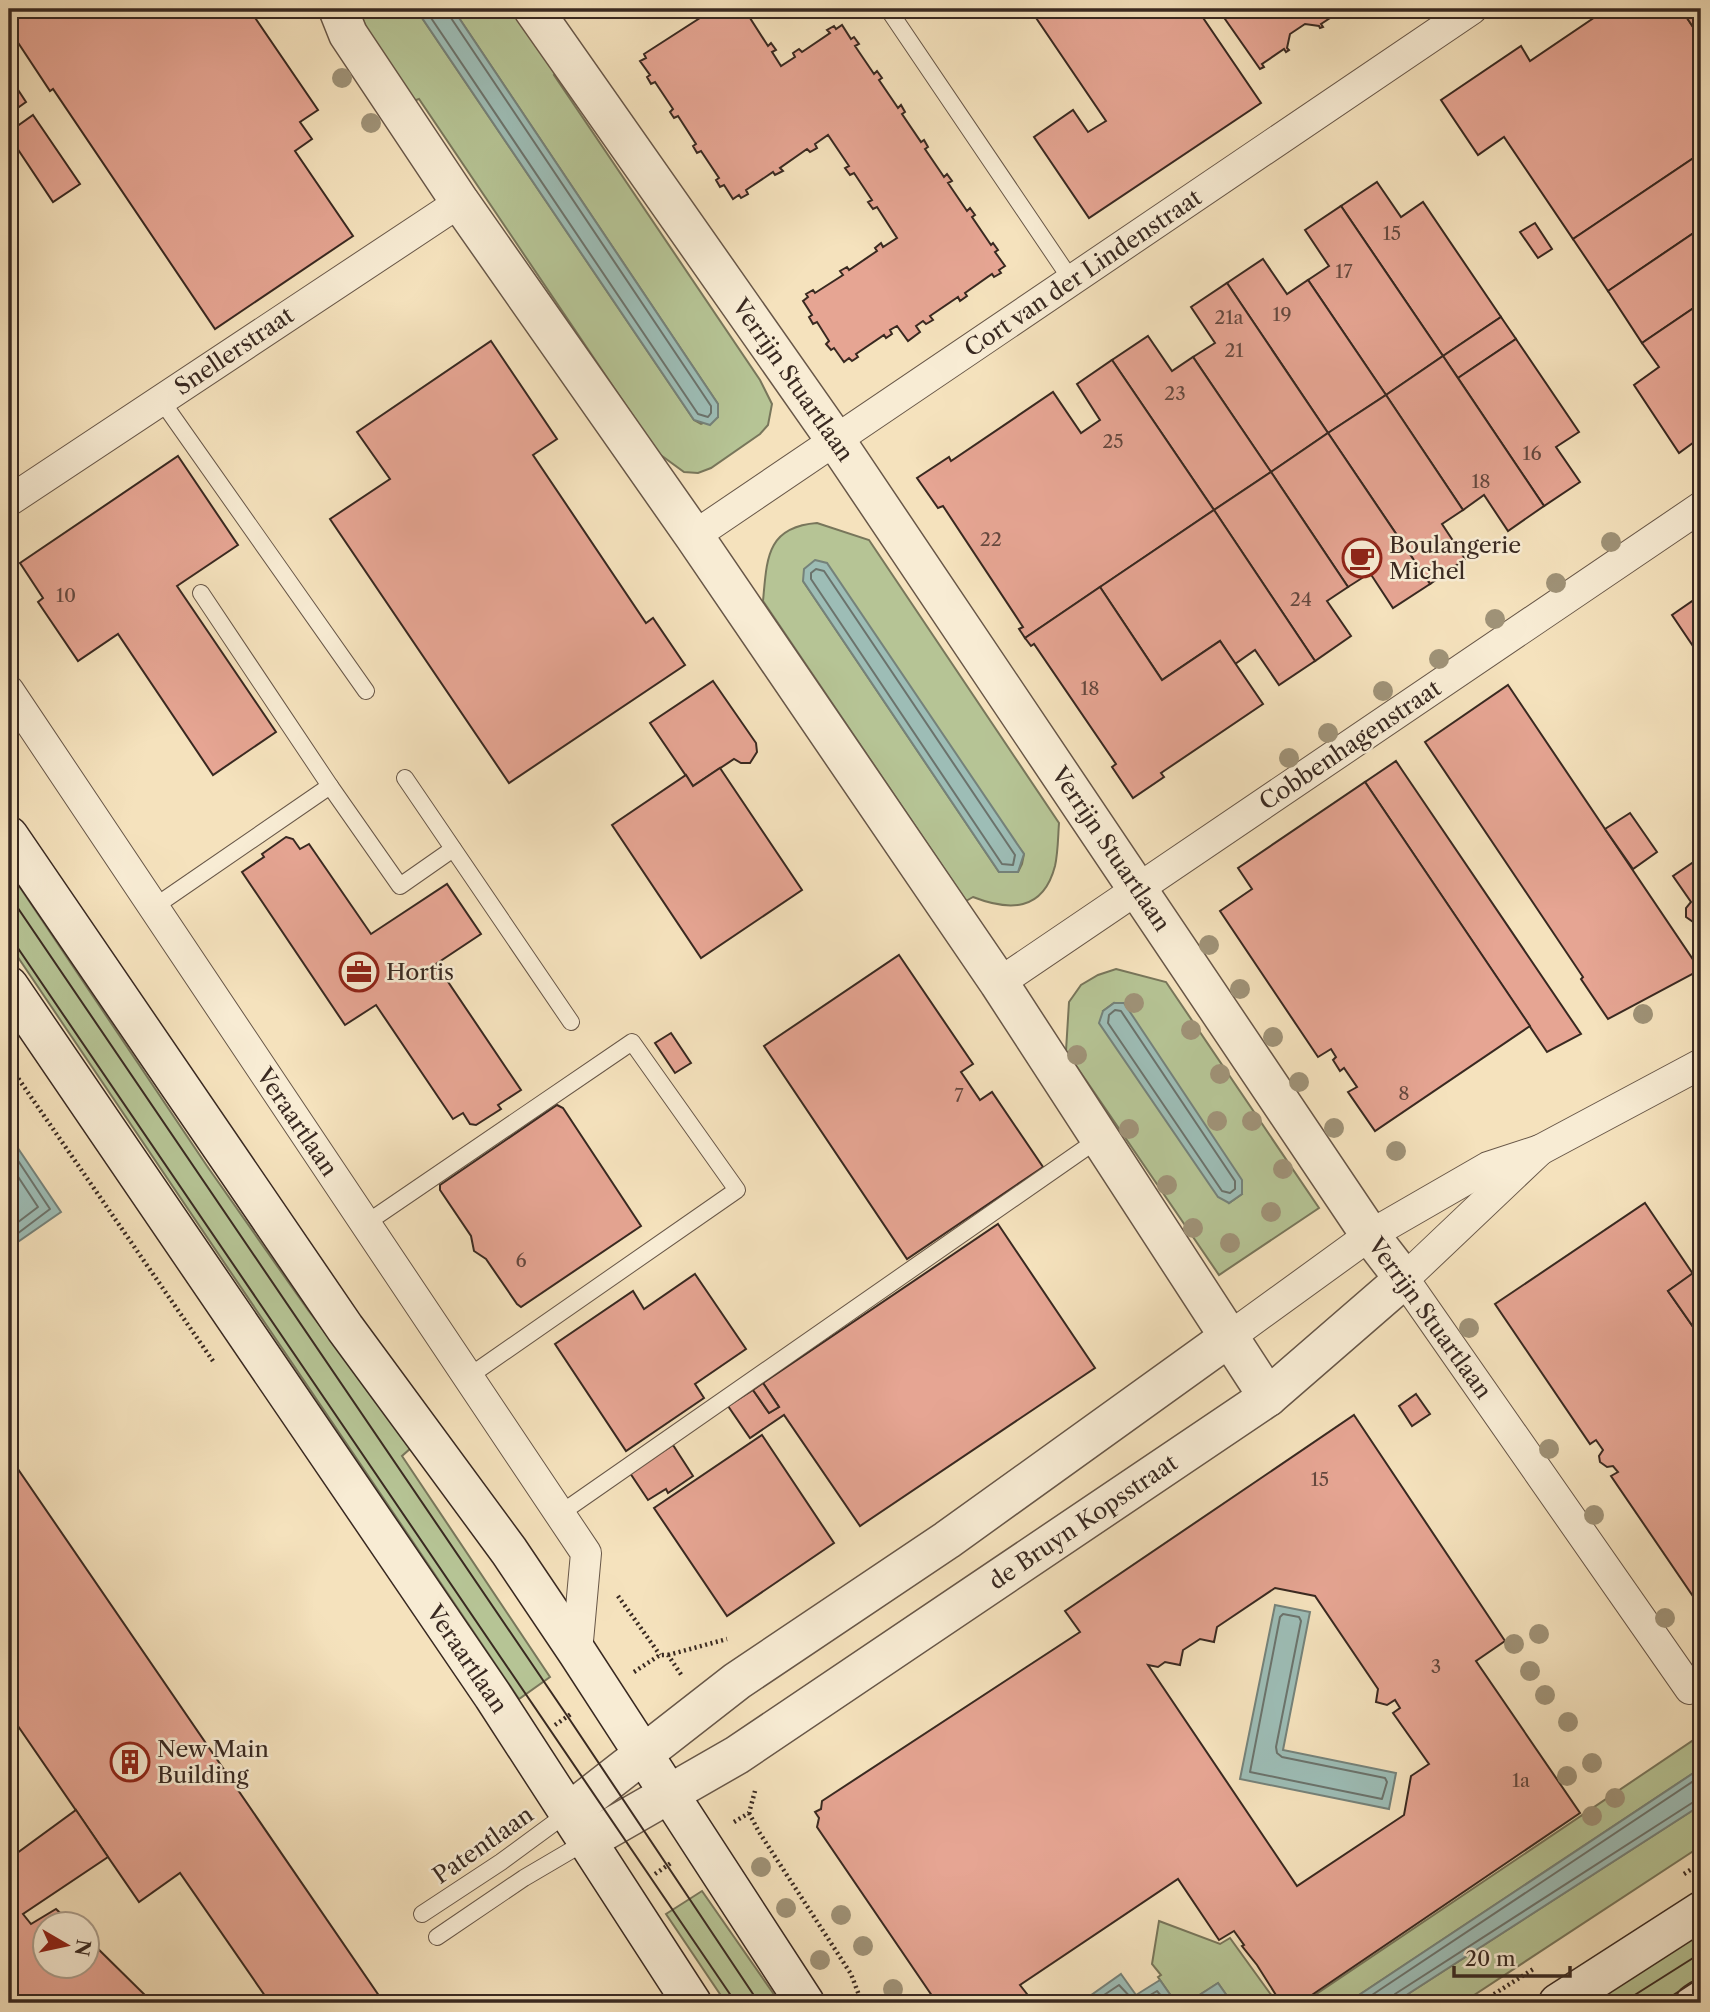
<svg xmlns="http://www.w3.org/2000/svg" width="1710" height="2012" font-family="'Libre Caslon Text',serif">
<rect width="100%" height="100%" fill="#f5e2bd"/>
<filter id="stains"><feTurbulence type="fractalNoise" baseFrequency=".00286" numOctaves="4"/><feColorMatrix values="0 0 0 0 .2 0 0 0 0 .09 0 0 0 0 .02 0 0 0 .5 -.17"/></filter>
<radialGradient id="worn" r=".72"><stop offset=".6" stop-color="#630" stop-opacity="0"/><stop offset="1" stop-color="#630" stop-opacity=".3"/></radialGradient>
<g fill="#b6c495" stroke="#78765b" stroke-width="2" fill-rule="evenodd">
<polygon points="358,9 416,9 694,420 701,424 718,417 718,404 453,9 521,9 564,68 554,75 760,380 772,404 768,425 760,434 711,468 698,473 684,472 658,453 419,99 408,103 367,29"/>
<path d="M817,523l52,17 190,283c-1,14 -1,30 -4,43 -12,46 -46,45 -82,31l-7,4 -203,-300c4,-42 3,-74 54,-78zM803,581l206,253 15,20 -2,10 -4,8h-19z"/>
<polygon points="9,871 207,1166 308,1310 412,1447 402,1456 550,1677 519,1699 9,944"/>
<path d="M1116,969l50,13 153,226 -100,67 -153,-224 3,-49 12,-17 17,-10zM1114,1003l128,191 -13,9 -126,-192z"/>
<polygon points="1701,1735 1701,1768 1347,2003 1303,2003"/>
<polygon points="1701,1805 1701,1846 1462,2003 1394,2003"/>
<polygon points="702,1891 780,2003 726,2003 666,1914"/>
<polygon points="1701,1919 1701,1986 1674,2003 1568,2003"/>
<polygon points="1159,1921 1220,1944 1230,1938 1277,2003 1232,2003 1218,1983 1187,2003 1176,2003 1160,1980 1158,1977 1161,1975 1152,1964"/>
</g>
<g fill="#9dbdb6" stroke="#75827a" stroke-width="2">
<polygon points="416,9 453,9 718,404 718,417 710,425 694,420"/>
<polygon points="815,560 827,563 1024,854 1018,872 999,872 803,581 804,569"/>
<polygon points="1114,1003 1124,1003 1242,1180 1242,1194 1229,1203 1218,1197 1099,1023 1103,1011"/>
<polygon points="9,1135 61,1212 9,1248"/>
<polygon points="1275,1605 1310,1612 1283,1750 1396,1773 1389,1809 1240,1779"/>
<polygon points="1701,1768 1701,1805 1394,2003 1347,2003"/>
<polygon points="1121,1974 1136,1995 1160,1980 1176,2003 1080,2003"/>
<polygon points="1218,1983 1232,2003 1187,2003"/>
</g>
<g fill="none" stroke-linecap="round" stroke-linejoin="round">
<g stroke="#6b736c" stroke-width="2">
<polyline points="425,9 698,414 708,417 711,413 711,406 449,15 448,9"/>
<polygon points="816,569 824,571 1015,855 1013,865 1002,864 811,579 811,573"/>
<polygon points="1115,1010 1121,1011 1235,1181 1235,1189 1230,1193 1222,1191 1108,1023 1109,1015"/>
<polyline points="9,1147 50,1209 9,1240"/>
<polyline points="9,1163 38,1207 9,1229"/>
<polygon points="1283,1614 1299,1617 1301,1621 1276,1747 1277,1753 1282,1757 1385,1778 1387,1782 1382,1799 1250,1772 1280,1617"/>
<polyline points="1092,2003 1119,1985 1134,2001 1140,2001 1157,1991 1167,2003"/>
<polyline points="1360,2003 1701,1776"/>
<polyline points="1391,2003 1395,1994 1695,1801 1701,1800"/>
</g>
</g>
<g fill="#e6a593" stroke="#392921" stroke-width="2" fill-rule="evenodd">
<polygon points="24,9 249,9 318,110 300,122 312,139 295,151 353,236 215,329 53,89 50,91 9,29 9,19"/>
<polygon points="714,9 743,9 745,11 749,9 753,16 750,18 768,46 771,43 776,50 772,52 781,66 795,57 793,53 799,49 802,52 830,33 827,30 834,26 836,29 842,25 851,39 854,37 859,44 855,46 874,74 877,71 882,78 879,80 898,108 901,105 905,112 902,114 921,142 924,140 928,147 925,149 944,177 947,174 952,181 948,183 967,211 970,208 975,215 972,217 991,245 993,243 998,250 995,252 1005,266 999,270 1001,273 994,277 992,274 965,293 967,296 960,301 958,297 930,316 933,320 926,324 923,321 916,326 920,332 908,341 897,326 890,330 892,334 886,338 884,335 856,354 858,357 852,361 849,358 844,362 834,348 831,350 826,344 829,341 817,322 813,324 809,317 812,315 803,301 808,297 806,294 813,290 815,293 843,275 840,271 847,267 849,270 877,251 875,248 881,243 883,247 897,238 877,207 873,209 868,202 872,200 854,173 850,175 845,168 849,166 828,135 815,144 817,148 810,152 807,149 780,168 783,171 775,175 773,172 746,190 748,194 741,198 739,195 733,199 724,185 720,187 716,180 719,178 701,151 697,153 693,146 696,144 678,116 674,118 670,112 673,109 655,82 651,84 647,77 650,75 640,61 646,58 644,54"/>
<polygon points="1030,9 1197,9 1261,103 1089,218 1034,137 1073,110 1088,132 1106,121"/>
<polygon points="1218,9 1349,9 1345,12 1344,9 1321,24 1323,27 1320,28 1319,26 1305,24 1290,34 1287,48 1289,50 1286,52 1284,49 1262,64 1264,67 1260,69"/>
<polygon points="1607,9 1681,9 1701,39 1701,153 1573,239 1504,137 1478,155 1441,100 1521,46 1530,61"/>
<polygon points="1681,9 1701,9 1701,39"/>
<polygon points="9,76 26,102 9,114"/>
<polygon points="33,115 80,184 53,202 9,136 9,132"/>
<polygon points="1701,153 1701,228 1608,291 1573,239"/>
<polygon points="1377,182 1401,217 1423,202 1501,317 1443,356 1341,206"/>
<polygon points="1341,206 1443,356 1386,395 1308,280 1329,266 1305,230"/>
<polygon points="1535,223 1552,249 1538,258 1520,232"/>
<polygon points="1701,228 1701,303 1642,343 1608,291"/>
<polygon points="1263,259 1287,294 1308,280 1386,395 1328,433 1227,283"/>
<polygon points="1227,283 1328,433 1271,472 1193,357 1215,343 1191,307"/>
<polygon points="1701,303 1701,437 1679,453 1634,385 1659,367 1642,343"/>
<polygon points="1501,317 1516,339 1458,378 1443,356"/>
<polygon points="1148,336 1172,371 1193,357 1271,472 1214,510 1112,360"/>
<polygon points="1516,339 1579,432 1556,447 1580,482 1544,506 1458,378"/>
<polygon points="491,341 557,439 533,455 646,623 653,618 685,665 509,783 330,519 390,479 357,432"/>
<polygon points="1443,356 1544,506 1508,531 1484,495 1463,510 1386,395"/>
<polygon points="1112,360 1214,510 1025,638 1019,629 1023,627 943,506 938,508 917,478 949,457 951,461 1053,392 1081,433 1100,420 1077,384"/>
<polygon points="1386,395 1463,510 1442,524 1465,559 1430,584 1328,433"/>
<polygon points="1328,433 1430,584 1393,608 1370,573 1348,587 1271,472"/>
<polygon points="178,456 238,545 177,586 276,732 213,775 118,634 78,661 38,602 43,598 20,563"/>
<polygon points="1271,472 1348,587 1327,601 1351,636 1315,661 1214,510"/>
<polygon points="1214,510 1315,661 1279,685 1255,650 1235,664 1220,641 1162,680 1100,587"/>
<polygon points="1100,587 1162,680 1220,641 1263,704 1161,773 1164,777 1133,798 1112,767 1116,764 1034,644 1031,646 1025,638"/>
<polygon points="1701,595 1701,658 1672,615"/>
<polygon points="713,681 756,743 757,752 750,763 741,763 734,759 693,786 650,723"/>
<polygon points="1508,685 1700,970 1608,1019 1581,979 1583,977 1425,742"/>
<polygon points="1396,761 1402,770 1581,1034 1547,1052 1365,782"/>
<polygon points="720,768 802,890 701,958 612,825 686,775 693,786"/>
<polygon points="1365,782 1530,1026 1375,1131 1348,1092 1357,1087 1344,1068 1340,1071 1333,1060 1336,1057 1331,1049 1318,1057 1220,911 1252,889 1238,868"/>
<polygon points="1630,813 1657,852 1633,869 1605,829"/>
<polygon points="286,837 293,839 300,849 309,844 371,934 447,884 481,934 436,964 521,1090 498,1105 501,1109 476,1125 470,1124 463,1113 453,1119 376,1005 345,1025 242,872 264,857 262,854"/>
<polygon points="1701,857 1701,923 1696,924 1686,917 1686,908 1691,902 1673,876"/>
<polygon points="899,955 973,1064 961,1072 980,1100 992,1092 1043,1167 907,1259 764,1046"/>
<polygon points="671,1033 691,1063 675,1073 655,1043"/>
<polygon points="557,1105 563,1108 641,1226 521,1307 517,1304 486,1259 474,1251 471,1236 440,1190 440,1185"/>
<polygon points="1645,1203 1693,1274 1668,1291 1696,1331 1701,1327 1701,1608 1611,1476 1618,1472 1613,1466 1607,1467 1600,1462 1599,1456 1603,1450 1596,1440 1590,1444 1495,1304"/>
<polygon points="998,1224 1095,1368 860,1526 784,1415 750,1438 728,1406 753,1390 769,1413 779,1407 763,1383"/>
<polygon points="1700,1268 1701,1327 1696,1331 1668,1291"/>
<polygon points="695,1274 746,1349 695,1384 704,1398 626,1451 555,1344 633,1291 644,1309"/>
<polygon points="763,1383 779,1407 769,1413 753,1390"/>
<polygon points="1416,1394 1430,1414 1412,1426 1399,1406"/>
<path d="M1354,1415l151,226 -29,20 104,152 -280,190h-19l-24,-38 -15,-19 2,-1 -10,-14 -15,9 -41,-61 -158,106 14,18h-97l-120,-176 2,-9 -4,-6 6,-3 1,-8 258,-169 -15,-21zM1275,1588l40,8 63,93 -2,13 11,3 8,-5 5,8 -7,5 36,51 -18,12 -7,39 -107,71 -149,-221 10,2 7,-5 15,3 3,-15 17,-11 14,3 3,-15z"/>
<polygon points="762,1435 834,1543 727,1616 654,1508"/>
<polygon points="673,1445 693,1476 668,1493 666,1489 648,1500 630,1473"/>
<polygon points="9,1456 384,2003 270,2003 180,1873 139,1902 9,1713"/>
<polygon points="76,1810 108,1857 23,1914 31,1924 56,1909 72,1924 46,1924 46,1966 88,1966 88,1939 153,2003 9,2003 9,1859"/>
</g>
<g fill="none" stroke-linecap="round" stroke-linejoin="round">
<defs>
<g id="service">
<polyline points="888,9 1072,281"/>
<polyline points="161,400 366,691"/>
<polyline points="201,593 330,786"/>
<polyline points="405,778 571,1022"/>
<polyline points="154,907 330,786 400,886 453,849"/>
<polyline points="365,1224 632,1042 737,1190 468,1377"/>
<polyline points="561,1513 1100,1138"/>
<polyline points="422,1914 501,1862 569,1812"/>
<polyline points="437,1937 524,1878 587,1841"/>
</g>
<g id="minor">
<polyline points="9,501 460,202"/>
<polyline points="694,536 1472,9"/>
<polyline points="9,691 586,1553 577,1652"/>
<polyline points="999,983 1701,507"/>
<polyline points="1540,1150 1404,1279 1690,1689 1701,1681"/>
<polyline points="1228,1338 1370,1235 1488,1167 1540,1150 1701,1064"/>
</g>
<g id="tertiary">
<polyline points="338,9 348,34 460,202 694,536 999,983 1268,1397"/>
<polyline points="533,9 836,441 1370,1235 1404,1279 1268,1397 737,1755 587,1841"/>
<polyline points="569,1812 737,1681 947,1540 1228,1338"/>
</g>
<g id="secondary">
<polyline points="9,836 345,1328 509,1551 577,1652 805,2003"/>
<polyline points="9,986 493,1696 692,2003"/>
<polyline points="1558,2003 1701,1911"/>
<polyline points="1695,2003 1701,1999"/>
</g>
</defs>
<use href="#service" stroke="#685748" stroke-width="18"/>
<use href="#minor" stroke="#685748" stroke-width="32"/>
<use href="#tertiary" stroke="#685748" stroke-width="41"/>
<use href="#secondary" stroke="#392921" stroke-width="41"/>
<g stroke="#392921" stroke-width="4.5" stroke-dasharray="2 3.5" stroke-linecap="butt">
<polyline points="9,1065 215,1364"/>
<polyline points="618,1596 660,1655"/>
<polyline points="668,1655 727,1639"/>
<polyline points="634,1672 660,1655 668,1655 682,1676"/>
<polyline points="555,1725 571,1714"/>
<polyline points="749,1813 759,1832 851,1974 862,2003"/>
<polyline points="734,1822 749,1813 755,1791"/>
<polyline points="655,1874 671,1863"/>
<polyline points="1684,1874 1701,1863"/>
<polyline points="1480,2003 1535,1968"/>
</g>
<use href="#service" stroke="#f8ecd4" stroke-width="16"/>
<use href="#minor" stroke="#f8ecd4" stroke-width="30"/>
<use href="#tertiary" stroke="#f8ecd4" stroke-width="38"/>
<use href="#secondary" stroke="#f8ecd4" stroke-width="38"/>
<g stroke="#392921" stroke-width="2">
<polyline points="9,895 568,1717 759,2003"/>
<polyline points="9,935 736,2003"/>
<polyline points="1622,2003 1701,1953"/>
<polyline points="1661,2003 1701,1977"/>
</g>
</g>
<g fill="#9f9277">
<circle cx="342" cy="78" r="10"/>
<circle cx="371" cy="123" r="10"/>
<circle cx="1611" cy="542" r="10"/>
<circle cx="1556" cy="583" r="10"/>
<circle cx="1495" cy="619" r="10"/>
<circle cx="1439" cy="659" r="10"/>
<circle cx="1383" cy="691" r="10"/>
<circle cx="1328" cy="733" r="10"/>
<circle cx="1289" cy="758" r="10"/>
<circle cx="1209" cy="945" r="10"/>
<circle cx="1240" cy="989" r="10"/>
<circle cx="1134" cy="1003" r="10"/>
<circle cx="1643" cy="1014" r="10"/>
<circle cx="1191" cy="1030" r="10"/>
<circle cx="1273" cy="1037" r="10"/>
<circle cx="1077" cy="1055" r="10"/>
<circle cx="1220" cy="1074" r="10"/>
<circle cx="1299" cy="1082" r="10"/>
<circle cx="1217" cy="1121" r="10"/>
<circle cx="1252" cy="1121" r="10"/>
<circle cx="1334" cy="1128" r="10"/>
<circle cx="1129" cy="1129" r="10"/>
<circle cx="1396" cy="1151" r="10"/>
<circle cx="1283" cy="1169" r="10"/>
<circle cx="1167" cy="1185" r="10"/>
<circle cx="1271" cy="1212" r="10"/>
<circle cx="1193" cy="1228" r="10"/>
<circle cx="1230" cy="1243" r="10"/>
<circle cx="1469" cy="1328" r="10"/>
<circle cx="1549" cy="1449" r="10"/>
<circle cx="1594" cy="1515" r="10"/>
<circle cx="1665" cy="1618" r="10"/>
<circle cx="1539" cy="1634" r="10"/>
<circle cx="1514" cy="1644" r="10"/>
<circle cx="1530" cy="1671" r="10"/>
<circle cx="1545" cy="1695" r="10"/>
<circle cx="1568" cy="1722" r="10"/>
<circle cx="1592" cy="1763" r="10"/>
<circle cx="1567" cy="1776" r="10"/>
<circle cx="1615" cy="1798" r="10"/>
<circle cx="1592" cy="1816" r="10"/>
<circle cx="761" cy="1867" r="10"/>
<circle cx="786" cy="1908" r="10"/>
<circle cx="841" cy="1915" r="10"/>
<circle cx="863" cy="1946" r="10"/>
<circle cx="820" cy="1960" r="10"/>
<circle cx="893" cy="1989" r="10"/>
</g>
<defs>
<symbol id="cafe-ring" viewBox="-11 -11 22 22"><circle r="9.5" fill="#f8ecd4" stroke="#8f2418" stroke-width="1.5"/><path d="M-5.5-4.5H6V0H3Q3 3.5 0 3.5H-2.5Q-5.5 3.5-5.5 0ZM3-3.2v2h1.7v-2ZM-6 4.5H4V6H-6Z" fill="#8f2418"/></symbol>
<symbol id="office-ring" viewBox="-11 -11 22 22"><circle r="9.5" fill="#f8ecd4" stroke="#8f2418" stroke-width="1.5"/><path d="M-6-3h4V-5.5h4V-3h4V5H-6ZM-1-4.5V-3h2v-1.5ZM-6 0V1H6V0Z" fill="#8f2418"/></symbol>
<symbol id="building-ring" viewBox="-11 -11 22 22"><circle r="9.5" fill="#f8ecd4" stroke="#8f2418" stroke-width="1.5"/><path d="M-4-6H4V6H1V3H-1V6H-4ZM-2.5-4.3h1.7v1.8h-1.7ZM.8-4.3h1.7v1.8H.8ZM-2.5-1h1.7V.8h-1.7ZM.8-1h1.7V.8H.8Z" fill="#8f2418"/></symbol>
</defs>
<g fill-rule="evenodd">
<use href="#cafe-ring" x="1340" y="536" width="44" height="44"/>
<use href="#office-ring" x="337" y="950" width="44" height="44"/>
<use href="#building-ring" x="108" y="1740" width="44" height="44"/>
</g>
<g text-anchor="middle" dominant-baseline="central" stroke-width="5" stroke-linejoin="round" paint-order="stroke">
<g font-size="19" fill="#64483e">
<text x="1392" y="233">15</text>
<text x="1344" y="271">17</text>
<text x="1282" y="314">19</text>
<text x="1229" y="317">21a</text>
<text x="1234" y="350">21</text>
<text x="1175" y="393">23</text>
<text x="1113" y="441">25</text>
<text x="1532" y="453">16</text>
<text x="1481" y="481">18</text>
<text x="991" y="539">22</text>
<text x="66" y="595">10</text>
<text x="1301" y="599">24</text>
<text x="1090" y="688">18</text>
<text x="1404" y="1093">8</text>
<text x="959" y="1095">7</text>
<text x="521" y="1260">6</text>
<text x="1320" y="1479">15</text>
<text x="1436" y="1666">3</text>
<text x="1521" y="1780">1a</text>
</g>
<g font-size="23" fill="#392921" stroke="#f8ecd4">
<text transform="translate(1083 273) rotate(-34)">Cort van der Lindenstraat</text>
<text transform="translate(234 351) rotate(-34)">Snellerstraat</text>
<text transform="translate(793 380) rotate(55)">Verrijn Stuartlaan</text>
<text transform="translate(1350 745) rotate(-34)">Cobbenhagenstraat</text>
<text transform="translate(1111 849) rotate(56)">Verrijn Stuartlaan</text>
<text transform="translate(297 1122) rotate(56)">Veraartlaan</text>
<text transform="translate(1430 1318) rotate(54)">Verrijn Stuartlaan</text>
<text transform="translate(1083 1522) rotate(-34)">de Bruyn Kopsstraat</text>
<text transform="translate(467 1659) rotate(56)">Veraartlaan</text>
<text transform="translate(483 1845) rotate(-35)">Patentlaan</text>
</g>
<g font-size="23" fill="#392921" stroke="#f8ecd4" text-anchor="start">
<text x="1389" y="545">Boulangerie<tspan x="1389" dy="26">Michel</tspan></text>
<text x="386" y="972">Hortis</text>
<text x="157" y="1749">New Main<tspan x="157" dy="26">Building</tspan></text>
</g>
</g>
<rect width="1710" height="2012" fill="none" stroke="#f5e2bd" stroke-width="35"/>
<rect x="10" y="10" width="1689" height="1991" fill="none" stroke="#392921" stroke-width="3.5"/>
<rect x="18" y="18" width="1675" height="1977" fill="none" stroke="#392921" stroke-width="2"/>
<g transform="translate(66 1945) rotate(99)"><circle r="33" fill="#f8ecd4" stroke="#ac9e8c" stroke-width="2"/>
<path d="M0-5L12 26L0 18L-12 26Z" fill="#8f2418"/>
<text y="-10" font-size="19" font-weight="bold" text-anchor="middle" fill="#392921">N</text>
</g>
<path d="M1454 1966v10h116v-10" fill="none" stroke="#392921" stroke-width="3.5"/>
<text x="1465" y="1966" font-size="21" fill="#392921" stroke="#f8ecd4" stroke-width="5" paint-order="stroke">20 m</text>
<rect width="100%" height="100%" filter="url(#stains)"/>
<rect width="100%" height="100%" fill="url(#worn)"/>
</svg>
